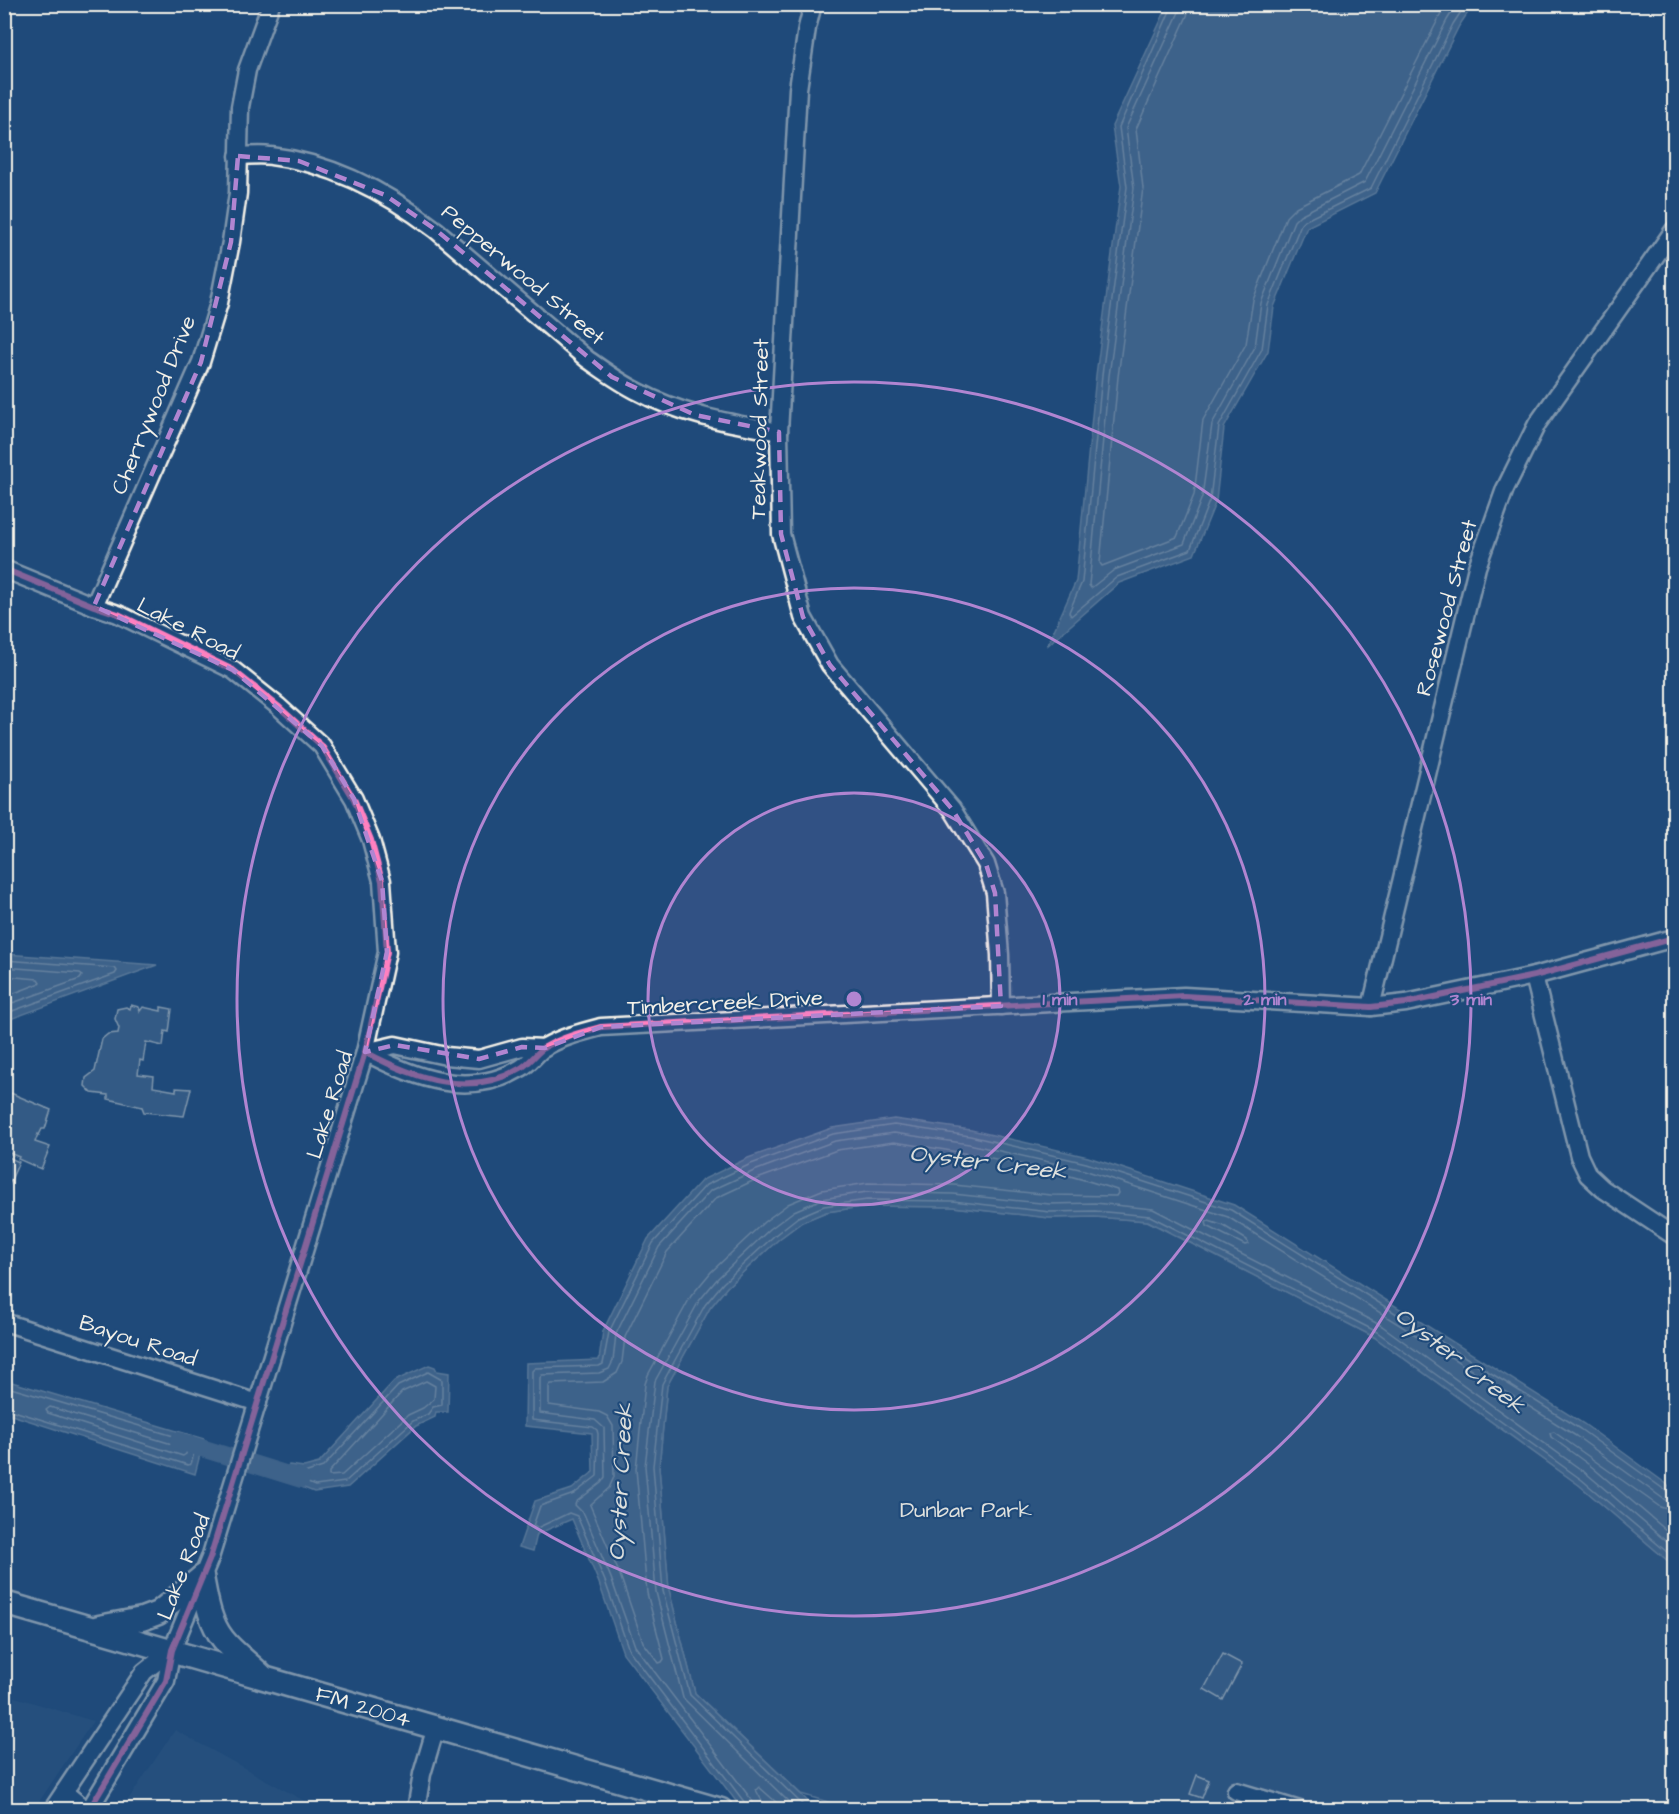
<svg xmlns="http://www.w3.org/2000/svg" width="1679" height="1814" font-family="'Architects Daughter',sans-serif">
<rect width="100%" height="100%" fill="#1f4a7a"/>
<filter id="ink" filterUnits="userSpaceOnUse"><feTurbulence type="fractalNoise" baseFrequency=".0167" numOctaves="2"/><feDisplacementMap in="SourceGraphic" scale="12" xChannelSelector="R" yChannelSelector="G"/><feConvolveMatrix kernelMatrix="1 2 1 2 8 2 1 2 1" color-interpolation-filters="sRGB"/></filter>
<g filter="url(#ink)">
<g fill="#2d5581">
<polygon points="5,1694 93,1721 34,1809 5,1809"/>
<polygon points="175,1730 319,1809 122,1809"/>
</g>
<polygon fill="#3a5f88" stroke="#97a8b8" stroke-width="1.5" points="868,1206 953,1207 1050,1218 1095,1217 1147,1221 1374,1337 1579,1485 1674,1566 1674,1809 855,1810 801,1794 695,1693 669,1590 659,1467 667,1386 710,1308 727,1287 779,1239 802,1222 826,1212"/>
<g fill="#627e9d" stroke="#9cacbb" stroke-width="1.5">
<polygon points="1168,5 1473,5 1459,26 1375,193 1307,227 1274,307 1268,351 1224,428 1216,501 1194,555 1119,583 1047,646 1076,581 1096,375 1121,186 1112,126"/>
<polygon points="5,954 157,965 5,1021"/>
<polygon points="894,1119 971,1130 1088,1157 1234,1205 1584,1424 1668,1485 1674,1490 1674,1566 1579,1485 1374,1337 1148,1221 1095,1217 1050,1218 953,1207 868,1206 826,1212 802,1222 779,1239 727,1287 710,1308 667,1386 659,1467 669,1590 695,1693 816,1809 742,1809 623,1653 599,1583 572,1519 537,1534 533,1551 519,1547 535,1501 572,1489 593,1472 592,1433 525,1426 526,1363 599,1360 603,1331 648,1239 702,1180 748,1158 832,1128"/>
<polygon points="429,1365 435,1367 437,1371 449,1373 448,1412 436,1412 435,1417 416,1426 348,1487 314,1492 286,1481 280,1472 289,1465 304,1467 319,1463 394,1381"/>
<polygon points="5,1380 204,1439 195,1474 5,1413"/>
</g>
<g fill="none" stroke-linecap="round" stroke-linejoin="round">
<g stroke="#bac3ca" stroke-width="1.5">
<polyline points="1173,4 1119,127 1127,187 1102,375 1082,582 1069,612 1071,616 1117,577 1190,550 1210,499 1219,426 1262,349 1268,305 1301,224 1304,221 1371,188 1453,24 1466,4"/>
<polyline points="1181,4 1179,12 1126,128 1134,188 1109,376 1089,585 1091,588 1114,570 1184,544 1202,497 1212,424 1255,347 1261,303 1294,221 1300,215 1365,182 1447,20 1457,4"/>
<polyline points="1190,4 1187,16 1136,129 1143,188 1118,377 1100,563 1102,566 1177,537 1194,495 1203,420 1246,344 1253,300 1286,217 1296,207 1359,175 1446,4"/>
<polyline points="4,960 115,968 117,971 115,974 4,1014"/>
<polyline points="4,967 80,973 82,976 80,979 4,1006"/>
<polyline points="4,976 38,979 40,982 38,984 4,997"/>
<path d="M894,1142c75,11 151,24 223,48l1,3 -2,3 -65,-1 -97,-10 -86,-2 -46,7 -34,14 -24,18 -53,50 -20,24 -43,79 -3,9 -9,85 11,124 17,66 -2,3 -3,1 -16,-21 -23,-67 -30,-70 19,-17 5,-11 -1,-51 -6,-10 -8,-4 -50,-7v-19l2,-2 52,-2 14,-9 5,-11 3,-25 42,-85 49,-54 41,-19 80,-29z"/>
<polygon points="1209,1221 1224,1226 1247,1240 1248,1244 1245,1245 1207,1226 1206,1222"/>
<polygon points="428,1372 442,1380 442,1405 433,1407 428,1414 413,1421 345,1482 315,1486 292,1476 294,1472 304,1473 323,1467 398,1386"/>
<polygon points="426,1381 435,1386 434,1399 423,1408 408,1415 342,1475 329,1476 329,1472 402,1392"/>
<polyline points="4,1386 194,1442 196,1446 191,1464 188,1465 4,1408"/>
<polygon points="50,1407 185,1448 187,1450 186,1454 183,1456 48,1413 46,1410"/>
<polyline points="1674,1511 1660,1507 1554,1432 1550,1433 1551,1437 1592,1467 1674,1537"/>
<polyline points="747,1810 745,1803 629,1650 605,1581 577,1516 569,1513 537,1528 533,1526 540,1506 574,1494 597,1476 598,1434 597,1430 593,1427 532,1420 532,1371 535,1368 599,1366 603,1364 609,1332 653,1243 706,1185 751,1164 833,1134 894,1125 970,1136 1086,1163 1231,1210 1580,1429 1669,1493 1674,1494"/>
<polyline points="754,1810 751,1799 635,1646 611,1578 584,1514 575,1505 576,1502 601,1483 605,1477 604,1428 595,1420 540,1413 540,1378 542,1375 599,1373 609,1369 613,1361 616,1334 659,1247 710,1191 754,1171 835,1141 894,1133 969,1144 1084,1170 1228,1217 1576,1436 1665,1500 1674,1502"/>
<polyline points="763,1810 762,1801 756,1790 759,1787 785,1810"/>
<polyline points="797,1810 683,1698 656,1592 645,1466 655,1381 699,1301 718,1278 770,1229 794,1211 822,1199 867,1192 953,1194 1050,1204 1095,1203 1153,1209 1382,1326 1587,1474 1674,1548"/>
<polyline points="808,1810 690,1695 663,1591 653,1466 662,1384 705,1305 723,1283 775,1235 798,1217 824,1206 867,1200 953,1201 1050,1212 1095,1211 1150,1216 1377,1332 1582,1480 1674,1558"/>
</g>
<polyline stroke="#627e9d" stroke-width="18" points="179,1441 301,1479"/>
</g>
<g fill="#4d6e92" stroke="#f4f1e8" stroke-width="1.5">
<polygon points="131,1005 139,1007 140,1011 143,1007 161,1011 161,1007 172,1009 169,1032 165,1031 163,1046 146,1042 143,1061 140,1060 138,1074 154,1076 153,1087 176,1091 176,1088 191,1089 184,1116 144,1112 142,1107 108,1099 108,1095 92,1093 85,1086 86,1078 95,1071 102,1039 108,1034 118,1033 119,1028 115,1019 117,1009 126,1007 130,1009"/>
<polygon points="6,1091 51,1110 45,1129 42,1129 39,1135 38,1134 35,1142 50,1147 41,1169 18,1159 19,1157 4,1151"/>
<polygon points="4,1155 19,1162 6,1191 4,1190"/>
<polygon points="1223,1654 1242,1664 1223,1700 1204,1689"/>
<polygon points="1197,1775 1209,1780 1202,1798 1190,1794"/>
</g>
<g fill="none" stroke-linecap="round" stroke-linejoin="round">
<defs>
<g id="minor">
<polyline points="813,4 807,28 798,89 779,432 781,534 803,617 830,665 952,809 986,864 995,893 1000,955 1001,1006"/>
<path d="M238,156c11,0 22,-2 33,0 61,7 117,37 165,74l151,129c16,11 32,23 50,32 44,24 93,32 142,41"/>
<polyline points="4,569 94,606 118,614 233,670 278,706 322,746 354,799 371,840 382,881 387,952 365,1052 210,1558 172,1650 166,1681 89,1810"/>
<polyline points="94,606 201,362 219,303 231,242 238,193 240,107 247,70 271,4"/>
<polyline points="1534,976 1579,1156 1588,1175 1603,1189 1674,1236"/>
<polyline points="1371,1007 1477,567 1505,489 1537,424 1674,230"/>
<path d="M365,1052c49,26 104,47 156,16 9,-5 15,-15 24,-21 17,-10 37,-15 56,-20l583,-31 187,11 35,-4 128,-27 140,-38"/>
<polyline points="365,1052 395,1045 446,1056 479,1059 522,1047 545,1048"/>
<polyline points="4,1322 258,1403"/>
<polyline points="1236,1791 1300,1810"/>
<polyline points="64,1792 86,1810"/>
<polyline points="52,1810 144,1672 172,1650"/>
<polyline points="416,1810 422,1774 436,1727"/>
</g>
<g id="major">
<path d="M202,1577c4,21 7,44 21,62 10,13 26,24 38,36"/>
<path id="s1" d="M4,1603l717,207"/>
<polyline points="99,1627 142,1619 158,1613 202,1577"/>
</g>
</defs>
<use href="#minor" stroke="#f4f1e8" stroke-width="21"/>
<use href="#major" stroke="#f4f1e8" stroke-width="27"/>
<use href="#minor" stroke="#1f4a7a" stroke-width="16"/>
<use href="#major" stroke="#1f4a7a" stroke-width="22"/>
<defs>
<g id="cycleway">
<polyline points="4,569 94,606 118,614 233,670 278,706 322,746 354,799 371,840 382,881 387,952 365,1052 210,1558 172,1650 166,1681 89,1810"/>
<path d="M365,1052c49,26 104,47 156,16 9,-5 15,-15 24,-21 17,-10 37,-15 56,-20l583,-31 187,11 35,-4 128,-27 140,-38"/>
</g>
</defs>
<use href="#cycleway" stroke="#1f4a7a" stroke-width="10"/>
<use href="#cycleway" stroke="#ff80c0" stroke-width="6"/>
</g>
</g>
<path d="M0 0H1679V1814H0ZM238,156l61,5 86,34 51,35 176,147 83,38 84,17 2,102 22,83 27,48 122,144 34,55 9,29 6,113 -400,21 -56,21 -23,-1 -43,12 -84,-14 -30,7 22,-100 -5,-71 -28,-82 -32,-53 -89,-76 -139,-64 107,-244 30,-120z" fill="#1f4a7a" fill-opacity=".55" fill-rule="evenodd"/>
<path fill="none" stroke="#b185d1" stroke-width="4.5" stroke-dasharray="12 8" stroke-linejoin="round" d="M238,156l61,5 86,34 51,35 176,147 83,38 84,17 2,102 22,83 27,48 122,144 34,55 9,29 6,113 -400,21 -56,21 -23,-1 -43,12 -84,-14 -30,7 22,-100 -5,-71 -28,-82 -32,-53 -89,-76 -139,-64 107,-244 30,-120z"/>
<circle cx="854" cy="999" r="206" fill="#b185d1" fill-opacity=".12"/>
<g fill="none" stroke="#b185d1" stroke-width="3">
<circle cx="854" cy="999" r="206"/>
<circle cx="854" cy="999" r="411"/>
<circle cx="854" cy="999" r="617"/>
</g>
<g text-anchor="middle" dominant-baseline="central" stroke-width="4.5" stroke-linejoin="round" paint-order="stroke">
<g font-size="22" fill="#f4f1e8" stroke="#1f4a7a">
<text transform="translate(523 275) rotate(40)">Pepperwood Street</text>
<text transform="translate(154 405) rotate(-68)">Cherrywood Drive</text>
<text transform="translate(760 429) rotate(-89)">Teakwood Street</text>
<text transform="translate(1447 608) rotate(-75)">Rosewood Street</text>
<text transform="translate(188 629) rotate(27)">Lake Road</text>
<text transform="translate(725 1003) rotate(-3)">Timbercreek Drive</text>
<text transform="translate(330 1105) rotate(-73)">Lake Road</text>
<text transform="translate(138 1341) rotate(18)">Bayou Road</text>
<text transform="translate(184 1567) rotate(-69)">Lake Road</text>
<text stroke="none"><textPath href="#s1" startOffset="374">FM 2004</textPath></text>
</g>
<g font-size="22" fill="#e1e2de" stroke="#1f4a7a">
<text x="966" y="1510">Dunbar Park</text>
</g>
<g font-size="24" font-style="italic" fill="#dee0dd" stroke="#1f4a7a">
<text transform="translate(988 1163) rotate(7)">Oyster Creek</text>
<text transform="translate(1460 1361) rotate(38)">Oyster Creek</text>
<text transform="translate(621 1482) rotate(-87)">Oyster Creek</text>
</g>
</g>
<circle cx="854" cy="999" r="9" fill="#b185d1" stroke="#1f4a7a" stroke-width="3"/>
<g font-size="18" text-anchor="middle" font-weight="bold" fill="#b185d1" stroke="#1f4a7a" stroke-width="4.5" stroke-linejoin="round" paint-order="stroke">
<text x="1060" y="1005">1 min</text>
<text x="1265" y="1005">2 min</text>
<text x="1471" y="1005">3 min</text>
</g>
<rect width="1679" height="1814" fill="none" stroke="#1f4a7a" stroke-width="24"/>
<rect x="12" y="12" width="1655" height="1790" fill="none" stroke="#f4f1e8" stroke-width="2" filter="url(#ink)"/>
</svg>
